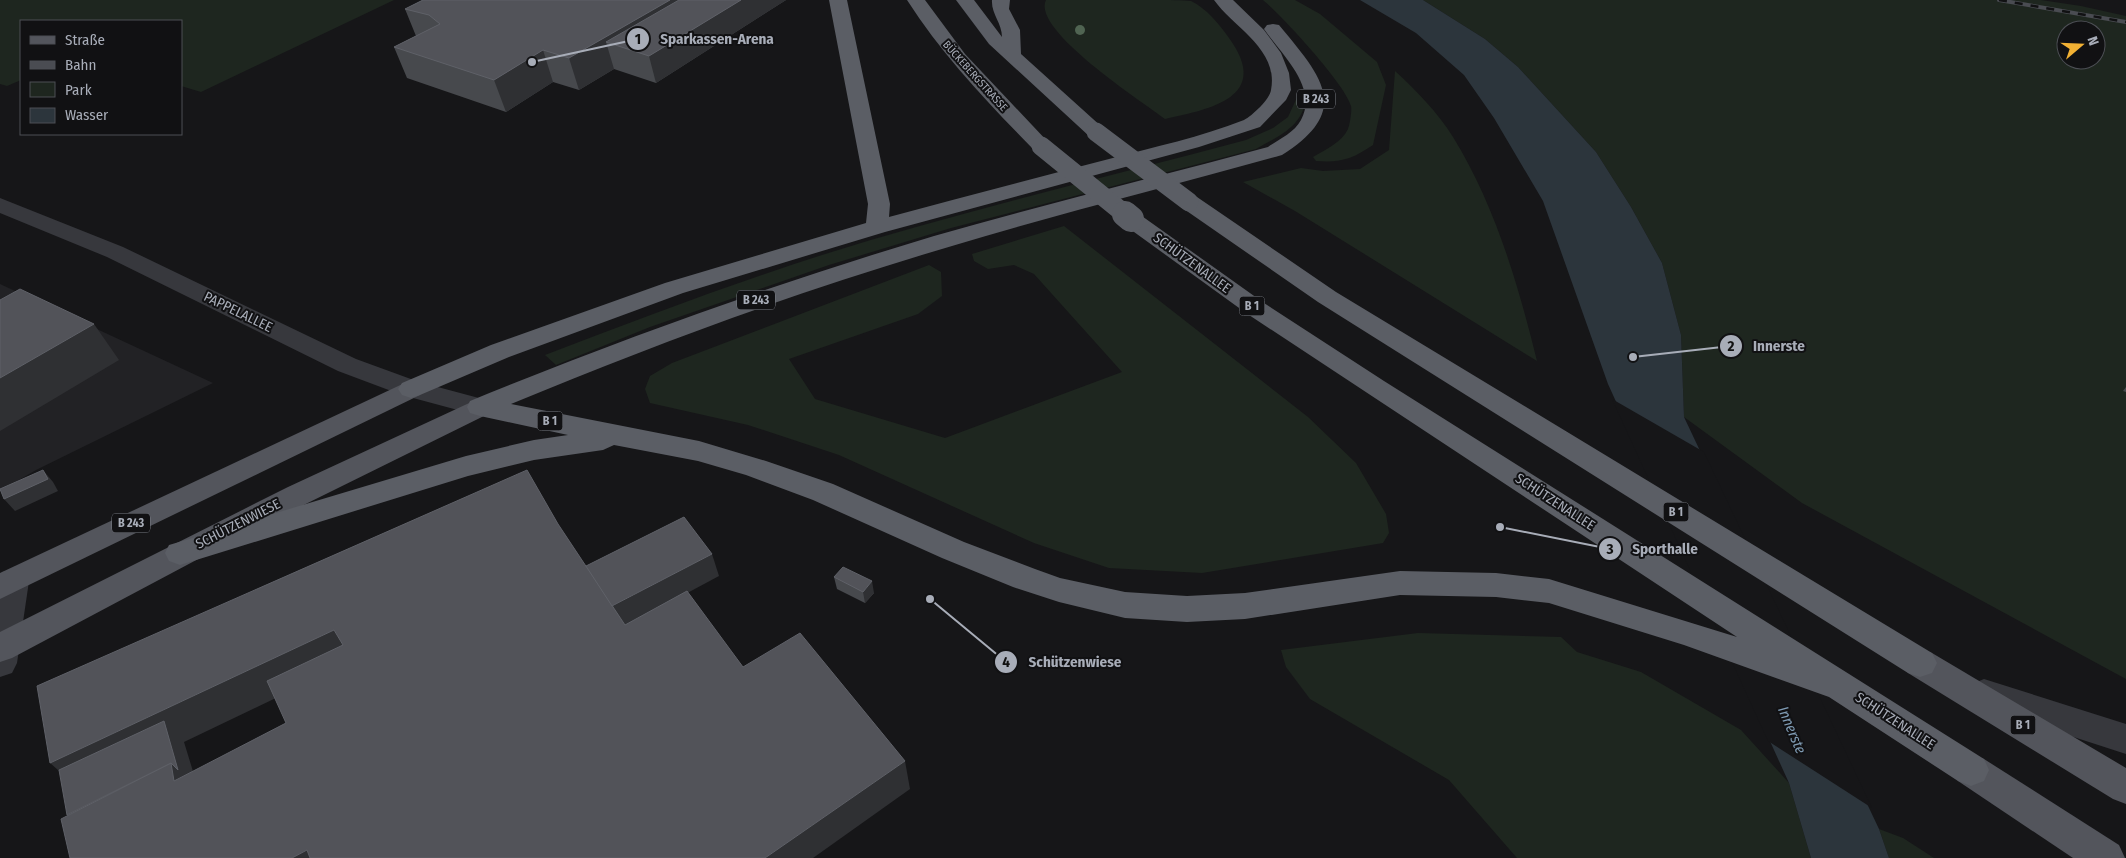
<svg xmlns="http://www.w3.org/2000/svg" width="2126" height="858" font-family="'Fira Sans Condensed',sans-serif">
<rect width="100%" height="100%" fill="#161618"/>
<polygon fill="#222225" points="0,284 213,383 36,470 0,491"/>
<g fill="#1e261f" fill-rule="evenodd">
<polygon points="0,0 394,0 201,92 181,86 181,21 21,21 21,80 7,86 0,84"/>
<path d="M1046,0c37,0 74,0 111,0 10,0 26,0 34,1 15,7 29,24 38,37 43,59 -18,71 -64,81 -22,-17 -134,-89 -119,-119z"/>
<path d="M1263,0h32l25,14 57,48 9,23 -13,60c-21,14 -32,18 -57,16l-3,-4c12,-7 29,-15 35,-28 2,-5 4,-19 3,-23 -6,-22 -69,-90 -88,-106z"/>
<path d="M1423,0h618l40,6 45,10v663l-324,-176 -118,-86 -3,-82 -19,-72 -31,-56 -35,-55 -78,-85 -33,-28zM2066,30h30v30h-30z"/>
<path d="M1395,71c21,19 43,42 58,66 42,68 65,147 84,224l-242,-150 -52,-29 58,-14 22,3 37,-2 29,-19z"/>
<path d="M1300,91l7,3c-4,33 -25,40 -51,55l-305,79 -122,37 -179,62 -94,38 -11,-10c91,-35 184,-70 277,-100 140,-44 282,-77 424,-115l27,-12 15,-11z"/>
<polygon points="1064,226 1308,417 1356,463 1386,514 1389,533 1383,543 1202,573 1109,568 1034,543 839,455 748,425 650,403 645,389 650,376 672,363 929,265 941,272 942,296 918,314 789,359 815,399 945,438 1122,372 1034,274 1014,265 988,269 974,261 972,254"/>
<polygon points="1418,633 1561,637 1577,652 1641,672 1741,730 1789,783 1811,858 1517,858 1449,780 1310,699 1286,667 1281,650"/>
<polygon points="1879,829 1903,838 1934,858 1889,858"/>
</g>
<polygon fill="#2c353c" points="1360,0 1423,0 1485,39 1518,67 1596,152 1631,207 1662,263 1681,335 1684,417 1879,829 1889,858 1811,858 1789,783 1608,384 1543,201 1494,118 1464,75 1416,33"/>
<polygon fill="#161618" points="1612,399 1704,452 1872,808 1768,741"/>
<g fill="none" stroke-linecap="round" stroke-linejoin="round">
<g fill="#37383d" fill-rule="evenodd">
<polygon points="0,198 123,247 356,359 419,382 490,401 493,407 490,413 480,416 402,395 338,371 107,257 0,213"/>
<polygon points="13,569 24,572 29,581 17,663 12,673 0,677 0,576 2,572"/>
<polygon points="1984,679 2126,724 2126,754 1972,704 1967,694 1972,684"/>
</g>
<g fill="#53555c" fill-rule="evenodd">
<polygon points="411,380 420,383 424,389 420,395 0,599 0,573"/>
<polygon points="480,398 490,401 493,407 490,413 249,532 12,658 0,662 0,632 288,487"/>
<polygon points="1920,649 1932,653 2126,768 2126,804 2113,799 1908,673 1903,663 1908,653"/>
<polygon points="1971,754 1984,759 2119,845 2125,858 2073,858 1958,781 1953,770 1958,759"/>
</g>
<g fill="#5b5e65" fill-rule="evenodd">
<path d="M829,0h18l43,204 -1,13c73,-20 147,-39 220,-58 45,-12 92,-22 135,-39 8,-4 26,-21 27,-30 8,-41 -38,-63 -57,-90h19l31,30 17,23 8,20 2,17 -5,10 -26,27 -61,20 -314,85 -202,61 -174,64 -89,38 -9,3 -9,-3 -4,-6 4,-6 89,-38 174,-62 201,-60 2,-19z"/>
<path d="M907,0h18l40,54 83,88 3,4 -3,4 -7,2 -7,-2c-46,-47 -91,-94 -127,-150z"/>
<path d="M956,0h18l28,37c0,-14 -11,-23 -10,-37h18l-1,9 11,21 1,24 82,74 3,4 -3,4 -7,2 -7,-2 -100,-92z"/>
<path d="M1273,24l6,1c43,52 74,85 3,130 -110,31 -221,58 -330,91 -150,44 -297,98 -441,158l188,37 67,20 67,23 131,58 71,27 25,9 65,14 62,4 58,-3 155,-22 96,2 53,6 188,58 -491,-324 -123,-89 -3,-5 3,-5 8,-2 8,2 125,89 120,78 600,378 5,11 -5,11 -13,5 -13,-5 -129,-84 -145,-52 -135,-42 -53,-6 -96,-2 -155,24 -58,3 -62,-4 -66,-16 -46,-15 -71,-29 -129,-58 -67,-25 -48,-14 -84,-16 -11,5 -69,10 -66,16 -288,89 -11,-4 -4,-8 4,-8 297,-89 68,-16 34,-5 -88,-19 -10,-3 -3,-6 3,-6c153,-63 307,-118 464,-165 111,-32 223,-59 334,-89 11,-8 26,-14 33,-27 18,-33 -20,-66 -37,-91l3,-4z"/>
<polygon points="1189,195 1197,197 1336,292 1932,653 1937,663 1932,673 1920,677 1908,673 1318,302 1181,207 1178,202 1181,197"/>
</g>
<defs>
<polyline id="rail" points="1999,0 2126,22"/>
</defs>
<use href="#rail" stroke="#4a4c52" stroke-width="4"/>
<use href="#rail" stroke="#111113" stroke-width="2.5" stroke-dasharray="8" stroke-linecap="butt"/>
<g stroke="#5b5e65" stroke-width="19">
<polyline points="1096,132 1189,202"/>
<polyline points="1041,146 1126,215"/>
</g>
<polyline stroke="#5b5e65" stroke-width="26" points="1125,214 1131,219"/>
</g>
<circle fill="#506452" cx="1080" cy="30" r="5"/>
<g fill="#47494d">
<polygon points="423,0 786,0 656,83 614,69 579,90 553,82 506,112 407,78 394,47 416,36 405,9"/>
<polygon points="2126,387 2126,392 2123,391"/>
<polygon points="834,577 874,593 865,603 837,589"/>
</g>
<g fill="#2f3033">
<polygon points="670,0 728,0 606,42 614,69 579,90 569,58"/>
<polygon points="741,0 786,0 656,83 649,56"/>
<polygon points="543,50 553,82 506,112 494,80"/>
<polygon points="94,324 119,360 0,431 0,378"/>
<polygon points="43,470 53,482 58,491 15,511 4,499"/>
<polygon points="712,554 719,576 620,629 611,607"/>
<polygon points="872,581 874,593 865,603 863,592"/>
<polygon points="334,630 355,660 184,742 199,791 94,846 171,763 172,748 82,791 50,763"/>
<polygon points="905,761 910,789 813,858 765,858"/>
<polygon points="307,850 314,858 292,858"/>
</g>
<g fill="#525359" stroke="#5f6168">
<polygon points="423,0 670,0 569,58 543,50 494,80 394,47 440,24 429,15 405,9"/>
<polygon points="679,0 741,0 649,56 606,42"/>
<polygon points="20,289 94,324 0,378 0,300"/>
<polygon points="43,470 48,479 4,499 0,489"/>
<polygon points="527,470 558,524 625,625 687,591 743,667 800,633 905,761 765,858 310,858 307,850 292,858 70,858 61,819 171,763 174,781 286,723 267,681 343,645 334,630 50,763 37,686"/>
<polygon points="684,517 712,554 612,606 586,566"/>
<polygon points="843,567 872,581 863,592 834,577"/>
<polygon points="164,721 178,770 171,763 67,815 59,770"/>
</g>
<g text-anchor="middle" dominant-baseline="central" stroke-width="4" stroke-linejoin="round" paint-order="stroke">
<g font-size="11" fill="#a8adb8" stroke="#111113">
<text transform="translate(975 76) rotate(48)">BÜCKEBERGSTRASSE</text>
</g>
<g fill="#111113" stroke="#7b7e86" stroke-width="1">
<rect x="1297" y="89.5" width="38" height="19" rx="4"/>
<rect x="737" y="290.5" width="38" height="19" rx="4"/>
<rect x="1239.5" y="296.5" width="25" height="19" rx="4"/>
<rect x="537.5" y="411.5" width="25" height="19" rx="4"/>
<rect x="1663.5" y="502.5" width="25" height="19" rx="4"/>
<rect x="112" y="513.5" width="38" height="19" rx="4"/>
<rect x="2010.5" y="715.5" width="25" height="19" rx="4"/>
</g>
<g font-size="12" font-weight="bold" fill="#a8adb8">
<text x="1316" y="99">B 243</text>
<text x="756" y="300">B 243</text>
<text x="1252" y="306">B 1</text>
<text x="550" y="421">B 1</text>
<text x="1676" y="512">B 1</text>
<text x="131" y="523">B 243</text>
<text x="2023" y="725">B 1</text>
</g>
<g font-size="14" fill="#a8adb8" stroke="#111113">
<text transform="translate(1192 263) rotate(36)">SCHÜTZENALLEE</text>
<text transform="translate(238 312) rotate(26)">PAPPELALLEE</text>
<text transform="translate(1555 502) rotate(33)">SCHÜTZENALLEE</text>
<text transform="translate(238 524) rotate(-27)">SCHÜTZENWIESE</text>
<text transform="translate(1895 721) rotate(33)">SCHÜTZENALLEE</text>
</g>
<g font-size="15" font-style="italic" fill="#7f9bb3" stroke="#111113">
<text transform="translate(1792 730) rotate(67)">Innerste</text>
</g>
</g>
<path fill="none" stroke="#a8adb8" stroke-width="2" d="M532 62L638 39M1633 357L1731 346M1500 527L1610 549M930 599L1006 662"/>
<g fill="#a8adb8" stroke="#111113" stroke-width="2">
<circle cx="532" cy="62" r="5"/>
<circle cx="1633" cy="357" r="5"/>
<circle cx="1500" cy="527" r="5"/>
<circle cx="930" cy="599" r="5"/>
<circle cx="638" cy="39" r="12"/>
<circle cx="1731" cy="346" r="12"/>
<circle cx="1610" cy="549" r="12"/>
<circle cx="1006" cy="662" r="12"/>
</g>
<g font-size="15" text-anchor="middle" font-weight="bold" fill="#111">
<text x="638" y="44">1</text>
<text x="1731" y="351">2</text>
<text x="1610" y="554">3</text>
<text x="1006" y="667">4</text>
</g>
<g font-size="15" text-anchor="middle" font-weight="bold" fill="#a8adb8" stroke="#111113" stroke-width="4" stroke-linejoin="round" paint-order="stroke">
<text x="717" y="44">Sparkassen-Arena</text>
<text x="1779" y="351">Innerste</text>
<text x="1665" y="554">Sporthalle</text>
<text x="1075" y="667">Schützenwiese</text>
</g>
<rect x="20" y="20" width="162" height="115" fill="#111113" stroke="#4d4f55"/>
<rect x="30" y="36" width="25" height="8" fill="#53555c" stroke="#4d4f55"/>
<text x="65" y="45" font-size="15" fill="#a8adb8">Straße</text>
<rect x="30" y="61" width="25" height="8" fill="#4a4c52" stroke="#4d4f55"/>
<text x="65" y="70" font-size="15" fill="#a8adb8">Bahn</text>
<rect x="30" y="82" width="25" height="15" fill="#1e261f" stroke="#4d4f55"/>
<text x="65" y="95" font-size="15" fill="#a8adb8">Park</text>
<rect x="30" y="108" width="25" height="15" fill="#2c353c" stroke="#4d4f55"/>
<text x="65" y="120" font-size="15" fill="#a8adb8">Wasser</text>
<g transform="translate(2081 45) rotate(71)"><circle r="24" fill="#111113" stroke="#4d4f55"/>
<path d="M0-4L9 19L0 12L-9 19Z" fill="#f2b134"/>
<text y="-8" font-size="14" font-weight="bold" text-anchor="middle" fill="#a8adb8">N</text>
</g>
</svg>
